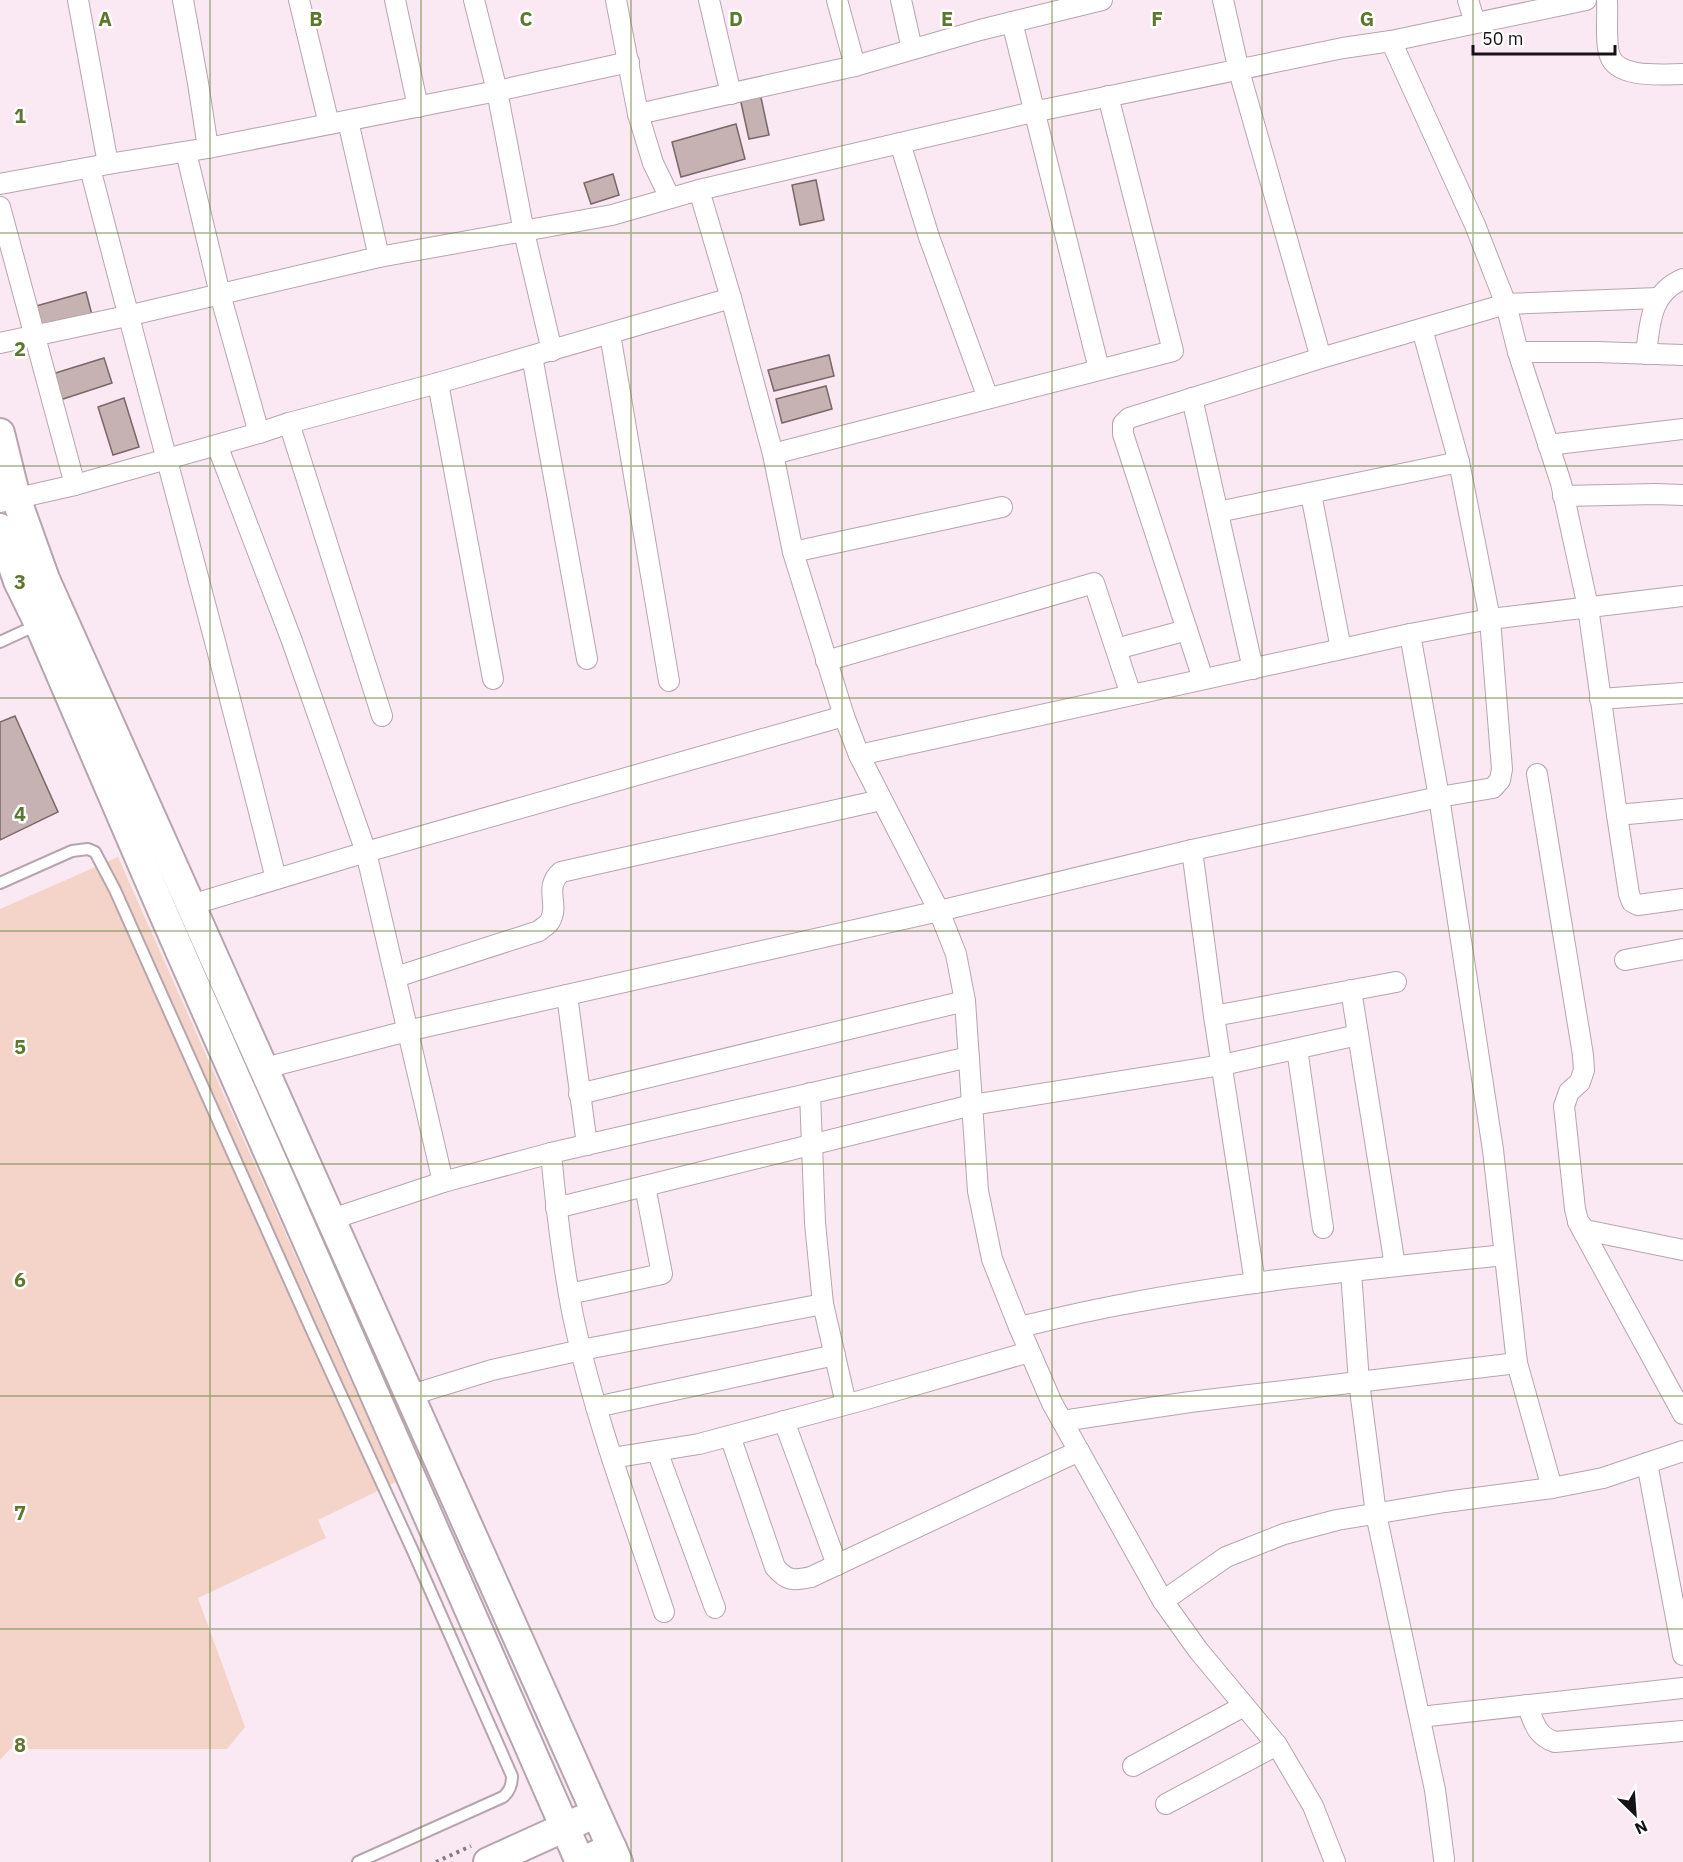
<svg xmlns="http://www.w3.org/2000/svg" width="1683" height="1862" font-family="'IBM Plex Sans',sans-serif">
<rect width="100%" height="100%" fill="#fae8f2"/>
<polygon fill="#f4d4c8" points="118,857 396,1482 318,1520 326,1538 198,1598 245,1727 227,1749 10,1749 0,1760 0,909"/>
<g fill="#c6b2b3" stroke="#796768" stroke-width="1.5">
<polygon points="760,93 769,135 749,139 740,98"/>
<polygon points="736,124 745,159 681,177 672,142"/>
<polygon points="613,174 619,195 591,204 584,183"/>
<polygon points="816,180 824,220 800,225 792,185"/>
<polygon points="86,292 92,315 35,331 29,308"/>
<polygon points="829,355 834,376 774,391 768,370"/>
<polygon points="104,358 112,383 57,401 49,375"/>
<polygon points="826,386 832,409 782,423 776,399"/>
<polygon points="124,398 139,447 113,455 98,407"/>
<polygon points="15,716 58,812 0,840 0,722"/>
</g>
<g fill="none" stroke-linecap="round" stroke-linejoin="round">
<defs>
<g id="lane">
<polyline points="0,642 39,624"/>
<path d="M0,883l72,-32 16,-2 7,3 20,38 197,441 100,218 100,227c0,9 -2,15 -9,21l-145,65"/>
</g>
<g id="street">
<polyline points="78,0 108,164"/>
<polyline points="183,0 198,83 208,148"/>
<polyline points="299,0 329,124"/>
<polyline points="395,0 418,107"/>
<polyline points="474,0 497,91 524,232 552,351"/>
<polyline points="616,0 638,114 653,163 670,198"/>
<polyline points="709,0 731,94"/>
<polyline points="837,0 855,66"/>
<polyline points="901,0 912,49"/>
<polyline points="1223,0 1239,71 1321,358"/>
<polyline points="1468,0 1475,23"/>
<path d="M1607,0c1,15 -2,44 3,56 8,23 53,18 73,18"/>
<polyline points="1012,22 1099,369"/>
<polyline points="1391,41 1586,0"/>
<polyline points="638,114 855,66 980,30 1102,0"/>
<polyline points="348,121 379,257"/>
<polyline points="900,143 929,237 988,398"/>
<polyline points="186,152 220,294 259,433"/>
<path d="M90,168c61,237 127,473 186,711"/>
<polyline points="0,184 108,164 208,148 497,91 629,62"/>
<polyline points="699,190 731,298 773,454 793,552 844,716 859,755 939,911 956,954 965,1001 978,1191 992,1259 1019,1327 1052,1403 1163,1601 1198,1650 1277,1745 1313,1806 1335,1862"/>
<polyline points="0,207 75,485"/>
<polyline points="610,334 669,681"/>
<polyline points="0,343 127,316 379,257 612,215 699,190 1033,112 1343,48 1391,41 1475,225 1506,304 1518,352 1561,483 1588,607 1617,815 1683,809"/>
<polyline points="1518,352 1597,352 1683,355"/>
<path d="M1646,354c4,-31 4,-61 37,-75"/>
<polyline points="532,356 587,659"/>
<polyline points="438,383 493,679"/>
<polyline points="1192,398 1253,669"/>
<polyline points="289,423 382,716"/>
<polyline points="217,445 292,641 366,852 443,1182"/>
<polyline points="1548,445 1683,429"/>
<polyline points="773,454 1173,351 1108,96"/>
<polyline points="1311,494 1341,649"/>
<polyline points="1563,496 1656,494 1683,495"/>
<polyline points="0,502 75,485 259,433 289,423 438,383 731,298"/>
<polyline points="1218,512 1459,462 1422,329"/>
<polyline points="793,552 1002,507"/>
<polyline points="1410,634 1439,797 1493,1150 1517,1363 1552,1488"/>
<polyline points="1116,649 1187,630"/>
<polyline points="826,661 1094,583 1131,695"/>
<polyline points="1203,679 1123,434 1123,424 1129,418 1321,358 1506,304 1658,298"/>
<polyline points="1600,699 1683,693"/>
<polyline points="859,755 1410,634 1490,619 1683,596"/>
<polyline points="1537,774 1583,1055 1584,1070 1580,1082 1569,1092 1564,1106 1575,1209 1578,1221 1585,1230 1683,1250"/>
<polyline points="1617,815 1629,894 1632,902 1638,905 1683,899"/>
<polyline points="1192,850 1214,1016 1255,1283"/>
<polyline points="191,905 366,852 844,716"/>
<polyline points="1625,960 1683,949"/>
<path d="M396,977l143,-46c3,-3 9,-6 11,-10 10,-17 -7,-33 11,-49l320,-72"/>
<polyline points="1351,990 1395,1266"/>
<polyline points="567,995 587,1145"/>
<polyline points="1214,1016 1396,982"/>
<polyline points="1297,1049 1323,1228"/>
<polyline points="265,1068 407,1031 939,911 1192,850 1439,797 1493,788 1500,780 1502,769 1490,619 1459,462"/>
<polyline points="810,1093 815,1223 823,1304 846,1404"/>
<polyline points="579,1094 965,1001"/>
<polyline points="551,1153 969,1057"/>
<polyline points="556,1208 972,1105 1222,1065 1358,1035"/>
<path d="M332,1219l111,-37 108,-29c5,53 11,106 21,158 21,103 59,202 92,301"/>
<polyline points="1578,1222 1683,1414"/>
<polyline points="1351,1272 1359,1382 1376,1514 1435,1790 1444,1859"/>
<polyline points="569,1294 662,1274 645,1186"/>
<path d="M1019,1327c35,-8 71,-17 106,-23 125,-24 253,-36 379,-49"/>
<polyline points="411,1395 492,1370 581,1350 823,1304"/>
<polyline points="596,1407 835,1355"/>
<polyline points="784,1421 837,1565"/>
<polyline points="1062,1421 1190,1402 1517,1363"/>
<path d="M730,1436l45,131c12,14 18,14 36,10l268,-126"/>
<polyline points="657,1451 715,1608"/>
<polyline points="612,1458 699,1444 863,1400 1029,1352"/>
<polyline points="1647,1463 1683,1655"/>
<polyline points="1163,1601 1226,1557 1284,1534 1337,1520 1445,1502 1552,1488 1603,1478 1683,1451"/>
<path d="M1527,1705c7,17 9,31 28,37l128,-11"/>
<polyline points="1420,1717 1683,1688"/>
<polyline points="1133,1766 1244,1706"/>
<polyline points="1166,1804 1277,1745"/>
</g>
<g id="secondary">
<polyline points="0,433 16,498 45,579 618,1862"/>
<polyline points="0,528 18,581 39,624 165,917 580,1862 612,1848"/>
<polyline points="488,1862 581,1820"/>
</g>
</defs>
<use href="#lane" stroke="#b6a5ae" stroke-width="14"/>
<use href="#street" stroke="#b6a5ae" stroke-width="22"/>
<use href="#secondary" stroke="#b6a5ae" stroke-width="32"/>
<polyline stroke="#877b82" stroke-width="4" stroke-dasharray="3 4.5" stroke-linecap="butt" points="436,1862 471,1846"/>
<use href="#lane" stroke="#fff" stroke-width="10"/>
<use href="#street" stroke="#fff" stroke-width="20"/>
<use href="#secondary" stroke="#fff" stroke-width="28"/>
</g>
<path fill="none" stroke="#5b782c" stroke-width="1.5" stroke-opacity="0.55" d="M210,0v1862M421,0v1862M631,0v1862M842,0v1862M1052,0v1862M1262,0v1862M1473,0v1862M0,233h1683M0,466h1683M0,698h1683M0,931h1683M0,1164h1683M0,1396h1683M0,1629h1683"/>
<g font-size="20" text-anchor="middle" font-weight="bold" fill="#5b782c" stroke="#fff" stroke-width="5" stroke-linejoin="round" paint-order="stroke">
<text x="105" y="26">A</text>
<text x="316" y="26">B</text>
<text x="526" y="26">C</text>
<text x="736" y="26">D</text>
<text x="947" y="26">E</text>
<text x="1157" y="26">F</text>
<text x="1367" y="26">G</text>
<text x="20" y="123">1</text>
<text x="20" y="356">2</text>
<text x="20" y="589">3</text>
<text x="20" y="821">4</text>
<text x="20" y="1054">5</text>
<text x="20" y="1287">6</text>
<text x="20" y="1520">7</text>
<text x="20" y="1752">8</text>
</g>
<g transform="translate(1635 1814) rotate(155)" stroke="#ffffff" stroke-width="4.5" paint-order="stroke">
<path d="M0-4.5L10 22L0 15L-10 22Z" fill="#181216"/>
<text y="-9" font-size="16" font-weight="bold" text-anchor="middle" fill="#181216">N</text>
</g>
<path d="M1473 45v9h142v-9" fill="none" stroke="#181216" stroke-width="3"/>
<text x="1482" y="45" font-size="18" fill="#181216" stroke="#ffffff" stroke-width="4.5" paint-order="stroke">50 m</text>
</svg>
